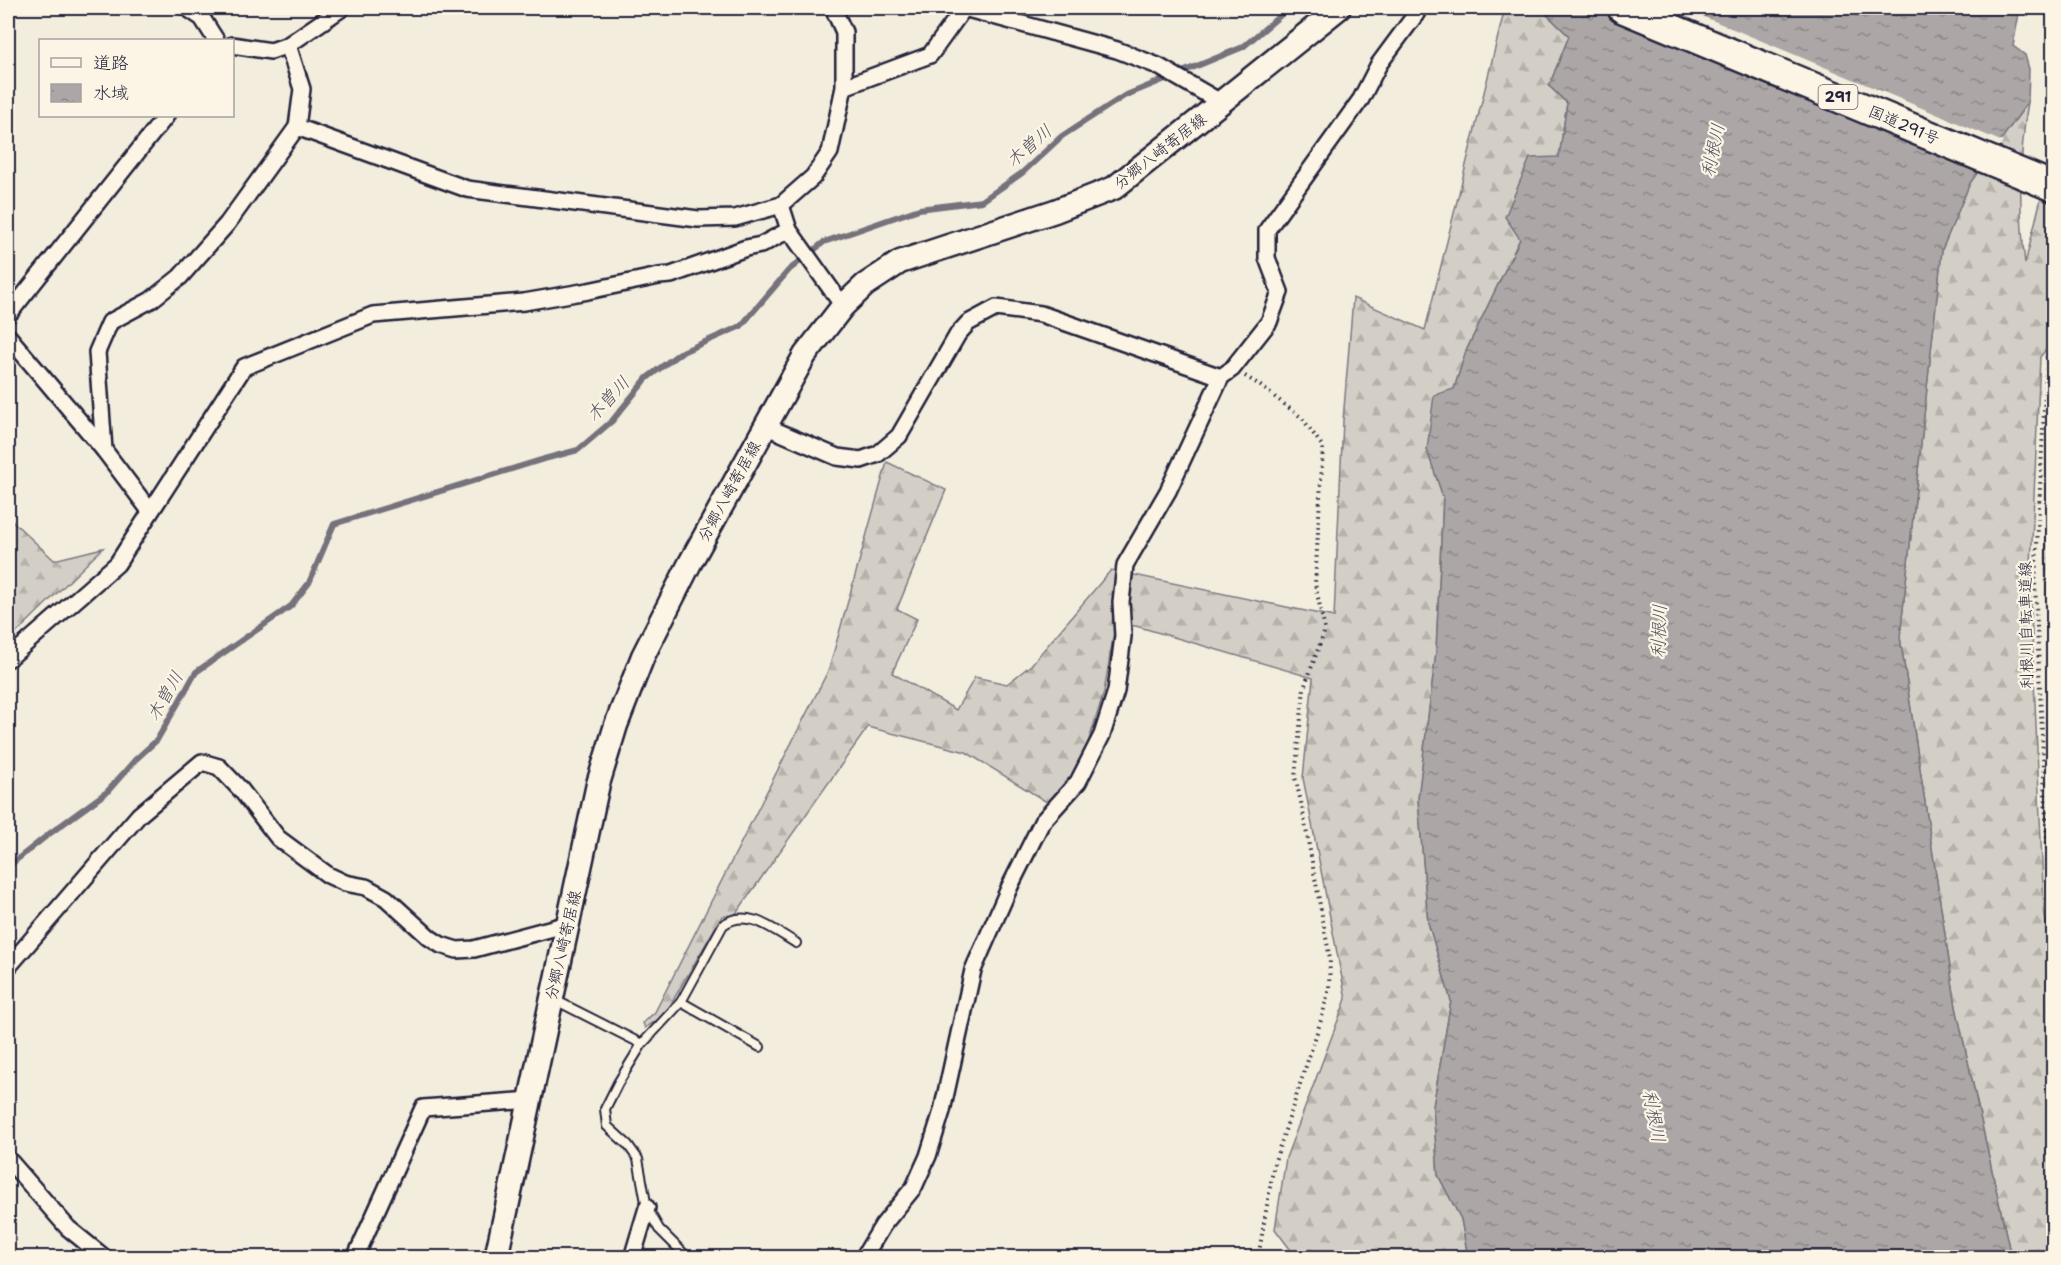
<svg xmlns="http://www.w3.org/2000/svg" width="2061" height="1265" font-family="'Shantell Sans','Klee One',sans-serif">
<defs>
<pattern id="industrial-grid" width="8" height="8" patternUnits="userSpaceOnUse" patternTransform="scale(1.5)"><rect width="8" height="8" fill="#e3ded2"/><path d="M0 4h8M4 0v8" fill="none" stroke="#c2beb5"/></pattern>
<pattern id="forest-firs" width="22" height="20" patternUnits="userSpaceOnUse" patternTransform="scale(1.5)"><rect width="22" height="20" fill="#d4cfc6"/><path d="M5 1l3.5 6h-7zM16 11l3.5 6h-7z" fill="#b6b1ab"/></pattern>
<pattern id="water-ripples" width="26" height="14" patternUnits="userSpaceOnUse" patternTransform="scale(1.5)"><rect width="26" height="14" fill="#aca7a6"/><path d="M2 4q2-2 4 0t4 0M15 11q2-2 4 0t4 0" fill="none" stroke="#8c8888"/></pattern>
</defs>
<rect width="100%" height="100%" fill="#f3edde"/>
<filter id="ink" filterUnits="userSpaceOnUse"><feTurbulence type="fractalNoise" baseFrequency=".0167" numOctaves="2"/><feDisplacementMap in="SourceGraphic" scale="12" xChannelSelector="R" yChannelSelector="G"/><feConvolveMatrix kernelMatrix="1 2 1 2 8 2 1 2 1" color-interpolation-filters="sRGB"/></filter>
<g filter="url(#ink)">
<polygon fill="url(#industrial-grid)" points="2053,356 2053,824 2046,675 2044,575 2050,398"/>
<g fill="url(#forest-firs)" stroke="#7b7880" stroke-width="1.5">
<polygon points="1505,8 1540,8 1569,36 1549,86 1567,103 1559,158 1466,351 1454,389 1427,450 1443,497 1436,652 1418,799 1428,922 1451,1001 1433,1107 1438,1175 1461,1219 1468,1257 1296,1257 1275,1229 1286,1158 1346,999 1303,778 1313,678 1136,626 1115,626 1104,692 1081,766 1050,804 966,752 868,727 735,915 722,916 664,1016 645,1028 643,1023 655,1012 829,669 887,462 946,490 897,609 917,619 892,673 956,710 975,677 1007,684 1031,665 1111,570 1334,617 1343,421 1353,298 1425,330"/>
<path d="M2028,102c-9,52 -9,109 -3,162l29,-119 -1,196 -13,16 -10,231 14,321 10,62 -1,286h-42l-55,-250 -56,-370 42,-388 28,-66z"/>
<polygon points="8,517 54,560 103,548 8,641"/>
</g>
<polygon fill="url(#water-ripples)" stroke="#75727b" stroke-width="1.5" points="1540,8 2020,8 2013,46 2025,55 2029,69 2028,102 1970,183 1942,250 1900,637 1956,1007 2011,1257 1468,1257 1461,1219 1438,1175 1433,1107 1451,1001 1428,922 1418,799 1436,652 1443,497 1427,450 1434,395 1454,389 1466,351 1520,239 1505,217 1530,158 1559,157 1567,103 1549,86 1569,36"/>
<polygon fill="#f3edde" points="1590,8 1683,8 2003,142 1982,172"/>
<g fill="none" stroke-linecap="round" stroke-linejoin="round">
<polyline stroke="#75727b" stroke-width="6" points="8,870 10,865 49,834 107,792 135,760 157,740 196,672 291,606 309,583 334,524 544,459 578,450 612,421 647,378 680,353 741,326 789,270 824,242 919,209 982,201 1022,173 1062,136 1124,96 1243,47 1289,8"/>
<defs>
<g id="lane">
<polyline points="555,1000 642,1044"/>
<polyline points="681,1002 760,1047"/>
<path d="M688,1258l-29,-29 -12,-21 -9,-49 -10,-14 -21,-19 -2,-17 13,-26 24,-39 39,-42 42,-77c24,-18 51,5 73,18"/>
</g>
<g id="street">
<polyline points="187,8 202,18 216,40"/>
<polyline points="964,8 1117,50 1158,66 1222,103"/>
<polyline points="232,45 271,51 288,45 342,8"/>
<polyline points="288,45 302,89 297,127"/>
<polyline points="844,87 930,55 964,8"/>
<polyline points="781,205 789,230 843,306"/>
<polyline points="8,315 166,116"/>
<polyline points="8,336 104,450 150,511"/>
<polyline points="765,426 837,457 861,460 878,454 899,436 958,334 968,323 996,308 1041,314 1221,377"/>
<polyline points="104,450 97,352 110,322 151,300 180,277 227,224 297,127 467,189 698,219 735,218 781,205 813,177 830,152 844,87 844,32 833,8"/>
<polyline points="8,659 117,564 244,367 373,315 524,302 588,291 659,276 671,275 746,248 761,245 789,230"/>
<polyline points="8,967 139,815 202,762 219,767 241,790 278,838 328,875 345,883 366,887 386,898 430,938 441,945 457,950 474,949 568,924"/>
<polyline points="8,1159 68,1228 105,1258"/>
<polyline points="355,1258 423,1108 531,1100"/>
<polyline points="632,1258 647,1208"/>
<polyline points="863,1258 883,1225 914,1187 928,1156 942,1111 973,970 1010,886 1042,822 1078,782 1102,735 1116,691 1123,636 1121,602 1125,565 1168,491 1221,377 1232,369 1269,322 1280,292 1267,258 1267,230 1361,99 1379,64 1416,14 1418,8"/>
</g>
<polyline id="secondary" points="496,1258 598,784 616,725 643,656 690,563 805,355 843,306 865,285 900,262 1055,211 1114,188 1339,8"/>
<polyline id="highway" points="1622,8 2054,187"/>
</defs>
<use href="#lane" stroke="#22223b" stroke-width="12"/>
<use href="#street" stroke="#22223b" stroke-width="20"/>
<use href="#secondary" stroke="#22223b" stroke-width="27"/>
<use href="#highway" stroke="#22223b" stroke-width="33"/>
<g stroke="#22223b" stroke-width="4" stroke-dasharray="1.5 4.5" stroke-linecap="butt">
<polyline points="2054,321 2047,354 2035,583 2050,904 2054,928"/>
<polyline points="1245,376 1258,384 1302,418 1323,447 1315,584 1325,630 1304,688 1295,777 1301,802 1330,959 1329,988 1322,1017 1274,1164 1258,1258"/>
</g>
<use href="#lane" stroke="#fcf5e5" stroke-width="8"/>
<use href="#street" stroke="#fcf5e5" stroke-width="15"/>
<use href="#secondary" stroke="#fcf5e5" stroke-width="22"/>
<use href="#highway" stroke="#fcf5e5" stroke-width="28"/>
</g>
</g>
<g text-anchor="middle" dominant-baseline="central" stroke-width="4.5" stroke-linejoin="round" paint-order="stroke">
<rect fill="#fcf5e5" stroke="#63616e" stroke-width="1.5" x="1818.5" y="85" width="39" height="24" rx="4.5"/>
<g font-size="15" font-weight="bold" fill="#22223b">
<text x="1838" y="97">291</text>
</g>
<g font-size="16" fill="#22223b" stroke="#fcf5e5">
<text transform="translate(1904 125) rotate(23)">国道291号</text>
<text transform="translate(1160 151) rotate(-38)">分郷八崎寄居線</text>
<text transform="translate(729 491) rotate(-61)">分郷八崎寄居線</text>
<text transform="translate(2026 625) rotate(-91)">利根川自転車道線</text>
<text transform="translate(563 945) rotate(-77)">分郷八崎寄居線</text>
</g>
<g font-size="18" font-style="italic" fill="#525160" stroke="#fcf5e5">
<text transform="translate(1029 146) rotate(-41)">木曽川</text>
<text transform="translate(1713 150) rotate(-78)">利根川</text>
<text transform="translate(608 399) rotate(-47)">木曽川</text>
<text transform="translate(1659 631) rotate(-88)">利根川</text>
<text transform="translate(165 696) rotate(-60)">木曽川</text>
<text transform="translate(1654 1116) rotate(79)">利根川</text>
</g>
</g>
<rect width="2061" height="1265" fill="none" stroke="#fcf5e5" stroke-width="30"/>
<rect x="15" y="15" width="2031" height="1235" fill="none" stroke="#22223b" stroke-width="2" filter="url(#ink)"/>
<rect x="39" y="39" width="195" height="78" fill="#fcf5e5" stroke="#a5a1a1" stroke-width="1.5"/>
<rect x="51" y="58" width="30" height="9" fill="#fcf5e5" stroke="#a5a1a1" stroke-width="1.5"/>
<text x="93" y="69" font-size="18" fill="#22223b">道路</text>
<rect x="51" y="84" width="30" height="18" fill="url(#water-ripples)" stroke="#a5a1a1" stroke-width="1.5"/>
<text x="93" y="99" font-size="18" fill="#22223b">水域</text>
</svg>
